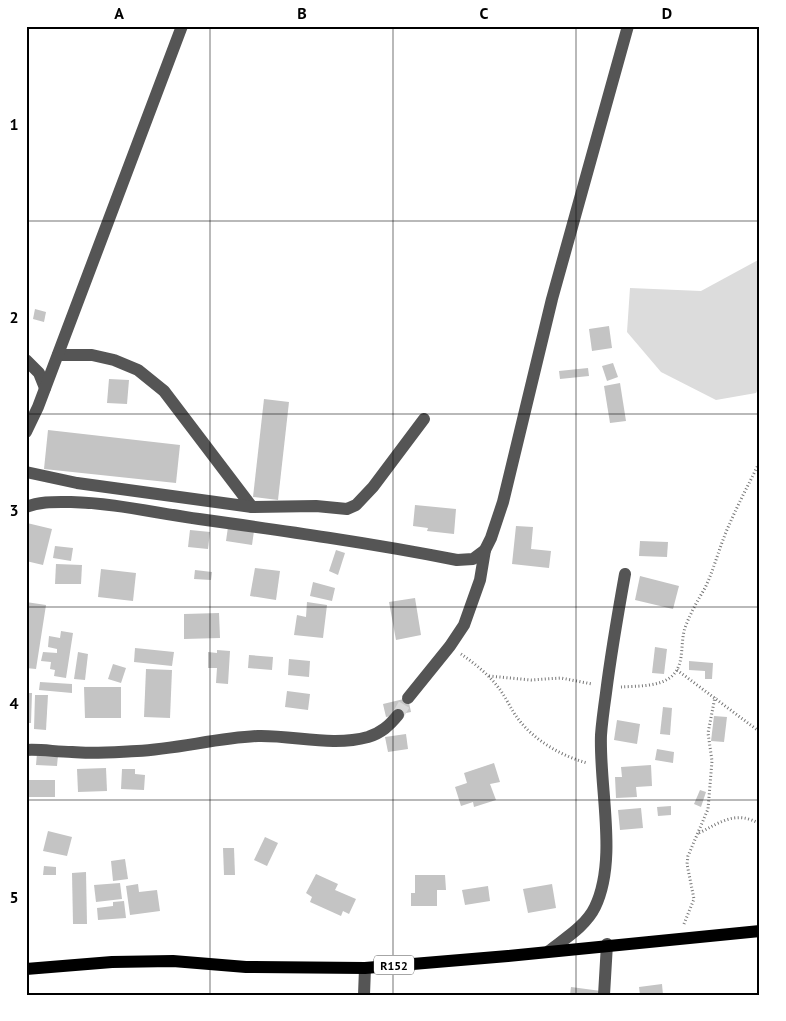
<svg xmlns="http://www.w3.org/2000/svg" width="786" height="1021" font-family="'PT Sans',sans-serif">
<rect width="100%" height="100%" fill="#fff"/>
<polygon fill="#dcdcdc" points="760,259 760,385 756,393 716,400 661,372 627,332 630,288 701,291"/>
<g fill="#c4c4c4">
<polygon points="35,309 46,312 44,322 33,319"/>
<polygon points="609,326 612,348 592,351 589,329"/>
<polygon points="613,363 618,377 607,381 602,366"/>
<polygon points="588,368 589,376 560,379 559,371"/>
<polygon points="109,379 129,380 127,404 107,403"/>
<polygon points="620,383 626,421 610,423 604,386"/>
<polygon points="264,399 289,402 278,500 253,497"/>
<polygon points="48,430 180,445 176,483 44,469"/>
<polygon points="415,505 456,509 454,534 427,531 428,528 413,526"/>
<polygon points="27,523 52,529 43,565 26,561"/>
<polygon points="516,526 533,527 531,549 551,551 549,568 512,564"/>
<polygon points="228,527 254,531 252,545 226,541"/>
<polygon points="190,530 210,532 208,549 188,547"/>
<polygon points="640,541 668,542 667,557 639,556"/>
<polygon points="55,546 73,548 71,561 53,558"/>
<polygon points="336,550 345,553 338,575 329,571"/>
<polygon points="56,564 82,565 81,584 55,584"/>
<polygon points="255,568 280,571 276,600 250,596"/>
<polygon points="101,569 136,573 133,601 98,597"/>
<polygon points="195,570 212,572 211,580 194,579"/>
<polygon points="640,576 679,586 673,609 635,600"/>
<polygon points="313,582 335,588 332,601 310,596"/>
<polygon points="415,598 421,635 396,640 389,602"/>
<polygon points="26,602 46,605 36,669 26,668"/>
<polygon points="307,602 327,605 323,638 294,635 297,615 306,617"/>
<polygon points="219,613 220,638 184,639 184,614"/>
<polygon points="61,631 73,633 66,678 54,676 55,670 50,669 51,662 41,661 43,652 57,653 57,649 48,647 49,636 60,638"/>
<polygon points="655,647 667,649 664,674 652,673"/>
<polygon points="135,648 174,652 172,666 134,662"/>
<polygon points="217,650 230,651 228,684 216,683 217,668 208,668 208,652 217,653"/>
<polygon points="78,652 88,654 85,680 74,679"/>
<polygon points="249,655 273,657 272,670 248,668"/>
<polygon points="289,659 310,661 309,677 288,675"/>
<polygon points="689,661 713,663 712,679 705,679 705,671 689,670"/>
<polygon points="113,664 126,668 121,683 108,679"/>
<polygon points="146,669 172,670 170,718 144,717"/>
<polygon points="40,682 72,684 72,693 39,690"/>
<polygon points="84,687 121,687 121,718 85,718"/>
<polygon points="287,691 310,694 308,710 285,707"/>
<polygon points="26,693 32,693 31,723 26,723"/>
<polygon points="35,695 48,695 46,730 34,729"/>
<polygon points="408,698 411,712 386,717 383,704"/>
<polygon points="663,707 672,708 670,735 660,734"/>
<polygon points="714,716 727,717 724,742 711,741"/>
<polygon points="617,720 640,724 637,744 614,740"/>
<polygon points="406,734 408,749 388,752 385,737"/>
<polygon points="657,749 674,752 673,763 655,760"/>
<polygon points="37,753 58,755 57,766 36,765"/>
<polygon points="494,763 500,782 490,784 496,800 474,807 473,802 461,806 455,787 467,783 464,773"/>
<polygon points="651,765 652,786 636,787 637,797 616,798 615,777 622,777 621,767"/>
<polygon points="106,768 107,791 78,792 77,769"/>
<polygon points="122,769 135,769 135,774 145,775 144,790 121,789"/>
<rect x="29" y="780" width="26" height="17"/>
<polygon points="700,790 706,792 701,807 694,804"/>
<polygon points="671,806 671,815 658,816 657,807"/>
<polygon points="641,808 643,828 620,830 618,810"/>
<polygon points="48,831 72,837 67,856 43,851"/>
<polygon points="265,837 278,843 267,866 254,860"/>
<polygon points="223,848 234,848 235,875 224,875"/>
<polygon points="125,859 128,879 113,881 111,861"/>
<polygon points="44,866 56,867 56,875 43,875"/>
<polygon points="86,872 87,924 73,924 72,873"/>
<polygon points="316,874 338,884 335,890 356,899 349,914 343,911 341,916 310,902 312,897 306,893"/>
<polygon points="415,875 445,875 446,890 437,890 437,906 411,906 411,893 415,893"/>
<polygon points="120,883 122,899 96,902 94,885"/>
<polygon points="138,884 139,892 157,890 160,911 130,915 126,886"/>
<polygon points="552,884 556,908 528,913 523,889"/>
<polygon points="488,886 490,901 465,905 462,890"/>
<polygon points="124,901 126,918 98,920 97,908 113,906 113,902"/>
<polygon points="662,984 663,995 640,995 639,987"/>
<polygon points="571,987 601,991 601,995 570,995"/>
</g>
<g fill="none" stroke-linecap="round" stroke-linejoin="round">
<polyline stroke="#d9d9d9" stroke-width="12" stroke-dasharray="12 6" stroke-linecap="butt" points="398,715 408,698"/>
<g stroke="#777" stroke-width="3" stroke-dasharray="1 2.5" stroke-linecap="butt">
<path d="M461,654c13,9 27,20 37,33 8,10 13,23 21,33 16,21 43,36 68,43"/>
<polyline points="677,670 760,732"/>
<polyline points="489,676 531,680 561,678 592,684"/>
<path d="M621,687c15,-1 39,0 51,-11 14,-13 7,-34 14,-51 5,-13 12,-25 19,-37 10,-21 15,-44 25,-65 9,-21 20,-41 30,-62"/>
<path d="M699,833c22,-11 37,-23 61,-9"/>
<polyline points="684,924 694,899 687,864 688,856 708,809 712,761 708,733 715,697"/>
</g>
<g stroke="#555" stroke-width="12">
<polyline points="58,355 92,355 114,360 138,370 164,391 252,507"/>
<polyline points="26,360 39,373 45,388"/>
<polyline points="26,432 38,407 182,26"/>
<polyline points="26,472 77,483 252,507 316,506 347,509 356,505 373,487 424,419"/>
<path d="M26,507c15,-6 30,-5 45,-5 44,1 84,11 128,17 86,12 172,24 258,41l16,-1 12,-9 6,-12 12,-36 49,-203 76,-273"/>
<polyline points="408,698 450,646 464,625 480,580 485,550"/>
<path d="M26,750c16,-1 30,2 46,2 21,2 43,0 65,-1 40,-2 80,-13 121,-15 36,-1 74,11 110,1 13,-4 21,-11 30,-22"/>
<path d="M549,951c15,-12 37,-25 46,-44 23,-48 4,-119 6,-172 1,-14 3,-28 5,-42 5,-40 12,-80 19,-119"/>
<polyline points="364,995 365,968"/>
<polyline points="604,995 607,944"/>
</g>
<polyline stroke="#000" stroke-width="12" points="26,969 112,962 173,961 246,967 365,968 508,956 760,931"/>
</g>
<path fill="none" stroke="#000" stroke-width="1" stroke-opacity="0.55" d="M210,26v969M393,26v969M576,26v969M26,221h734M26,414h734M26,607h734M26,800h734"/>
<g text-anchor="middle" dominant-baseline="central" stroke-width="4" stroke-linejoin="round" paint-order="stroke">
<rect fill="#fff" stroke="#4c4c4c" stroke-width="1" x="374" y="955.5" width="40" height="19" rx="4"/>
<g font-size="12" font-weight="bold" fill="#000">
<text x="394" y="965">R152</text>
</g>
</g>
<rect width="786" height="1021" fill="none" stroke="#ffffff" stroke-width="55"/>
<rect x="28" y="28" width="730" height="966" fill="none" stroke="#000" stroke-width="2"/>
<g font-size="16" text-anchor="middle" font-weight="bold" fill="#000">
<text x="119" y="19">A</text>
<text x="302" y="19">B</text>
<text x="484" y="19">C</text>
<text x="667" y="19">D</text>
<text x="14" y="130">1</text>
<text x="14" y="323">2</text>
<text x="14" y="516">3</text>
<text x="14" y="709">4</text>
<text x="14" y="903">5</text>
</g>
</svg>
